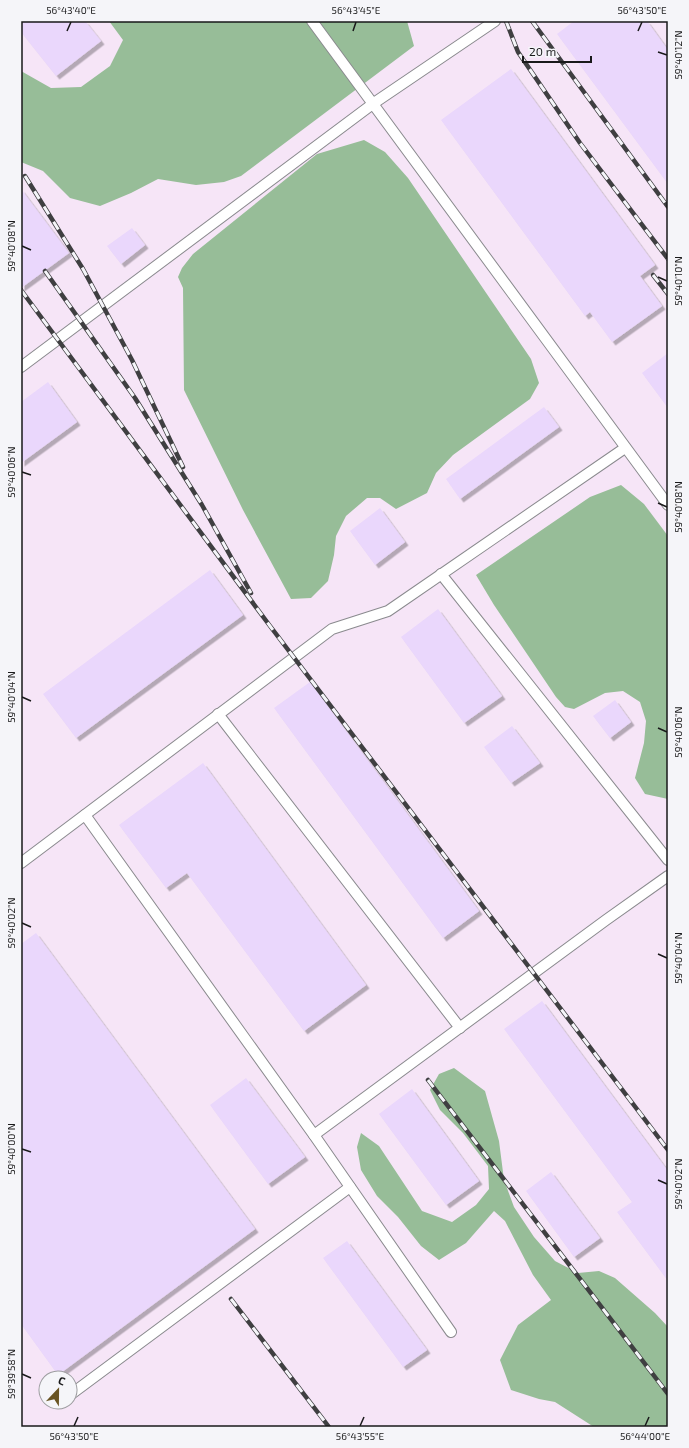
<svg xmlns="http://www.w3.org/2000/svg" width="689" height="1448" font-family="'Exo 2',sans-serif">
<defs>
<filter id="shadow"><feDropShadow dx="3.5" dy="3.5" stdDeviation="0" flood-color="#0004"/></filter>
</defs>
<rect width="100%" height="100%" fill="#f5f5f9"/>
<path fill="#f6e5f7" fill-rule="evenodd" d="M21,21h647v1406h-647zM46,1378h24v24h-24z"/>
<g fill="#97bd98">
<polygon points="109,21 407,21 414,46 241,176 224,182 196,185 158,179 131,193 100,206 70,198 43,171 21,162 21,71 51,88 81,87 110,66 123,40"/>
<polygon points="364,140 385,152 408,178 531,359 539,383 530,399 453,455 436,473 427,493 396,509 380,498 367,498 346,516 336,536 334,555 328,581 311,598 291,599 243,510 184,390 183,288 178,277 182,268 193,254 317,154"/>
<polygon points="621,485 644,504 668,536 668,799 645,794 635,778 644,743 646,721 640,702 623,691 605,693 574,709 565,707 556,697 494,605 476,575 590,497"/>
<polygon points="454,1068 485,1091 499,1141 504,1180 514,1207 534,1237 555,1261 578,1273 599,1271 615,1278 655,1313 668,1327 668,1427 594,1427 555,1402 539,1399 511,1390 500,1360 518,1325 551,1300 533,1275 505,1221 494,1211 466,1243 439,1260 421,1246 398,1217 377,1196 361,1170 357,1147 361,1133 379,1146 422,1211 452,1222 476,1205 489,1189 488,1166 463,1133 440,1110 430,1090 439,1074"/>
</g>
<g fill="#ead7fc" filter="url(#shadow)">
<polygon points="21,21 85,21 101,41 56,76 21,32"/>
<polygon points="574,21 647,21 668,50 668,184 557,34"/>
<polygon points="511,69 655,265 640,276 662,306 612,342 590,312 585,316 441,120"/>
<polygon points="21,189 69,253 21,288"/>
<polygon points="132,228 145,245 121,264 107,246"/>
<polygon points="668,353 668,408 642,373"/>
<polygon points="48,382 77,422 21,463 21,402"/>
<polygon points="544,407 559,427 460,499 446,479"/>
<polygon points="380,508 405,542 375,565 350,531"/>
<polygon points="210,570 243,615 76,738 43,694"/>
<polygon points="438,609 502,696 464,723 401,637"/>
<polygon points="310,682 479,911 443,938 274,708"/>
<polygon points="615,700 631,722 610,738 593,716"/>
<polygon points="512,726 540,763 511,783 484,747"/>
<polygon points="203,763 366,985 304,1031 187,873 166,888 119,825"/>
<polygon points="36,933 255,1229 58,1375 21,1324 21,944"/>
<polygon points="542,1001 668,1171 668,1281 617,1212 632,1202 504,1029"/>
<polygon points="246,1078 305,1157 268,1184 210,1105"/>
<polygon points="412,1089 479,1181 446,1205 379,1114"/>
<polygon points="551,1172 600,1238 574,1257 526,1191"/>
<polygon points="347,1241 427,1350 403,1367 323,1258"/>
</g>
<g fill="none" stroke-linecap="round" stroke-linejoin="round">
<defs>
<g id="service">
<polyline points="312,21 668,505"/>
<polyline points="21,367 374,103 495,21"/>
<polyline points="441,574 668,860"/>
<polyline points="218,714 460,1028"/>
<polyline points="85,815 314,1135 451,1332"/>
<polyline points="21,863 332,629 388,611 625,448"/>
<polyline points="314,1135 606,920 668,876"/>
<polyline points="70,1395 350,1187"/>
</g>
</defs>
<use href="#service" stroke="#8a8a8e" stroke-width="12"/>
<use href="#service" stroke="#fff" stroke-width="10"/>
<defs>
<g id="rail">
<polyline points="506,21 518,52 580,143 668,259"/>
<polyline points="532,21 668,207"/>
<polyline points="25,176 83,269 132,360 183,467"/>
<polyline points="45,271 135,398 202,505 251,593"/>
<polyline points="653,275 668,294"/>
<polyline points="21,290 270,626 668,1150"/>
<polyline points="428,1080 668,1394"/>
<polyline points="231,1299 329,1427"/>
</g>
</defs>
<use href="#rail" stroke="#3f3f41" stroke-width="4.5"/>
<use href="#rail" stroke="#f5f5f9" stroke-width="3" stroke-dasharray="9" stroke-linecap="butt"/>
</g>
<path fill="none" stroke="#19191a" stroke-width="1.5" d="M67,31l4,-9M353,31l3,-9M638,31l4,-9M658,52l9,3M22,246l9,4M658,277l9,4M22,472l9,3M658,503l9,4M22,697l9,4M658,728l9,4M22,923l9,4M658,954l9,4M22,1149l9,3M658,1180l9,4M22,1374l9,4M74,1426l4,-9M360,1426l4,-9M645,1426l4,-9"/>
<rect width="689" height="1448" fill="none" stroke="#f5f5f9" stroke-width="44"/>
<g transform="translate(58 1390) rotate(22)"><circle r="19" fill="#f5f5f9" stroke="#9d9da0"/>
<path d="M0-3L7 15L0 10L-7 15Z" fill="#695423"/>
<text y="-6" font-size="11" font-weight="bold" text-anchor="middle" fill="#19191a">С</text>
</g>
<path d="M523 56v6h68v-6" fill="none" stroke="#19191a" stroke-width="2"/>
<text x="529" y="56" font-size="12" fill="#19191a" stroke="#f5f5f9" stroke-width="3" paint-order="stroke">20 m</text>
<rect x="22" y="22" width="645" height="1404" fill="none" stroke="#19191a" stroke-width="1.5"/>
<g font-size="10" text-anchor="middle" fill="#19191a">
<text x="71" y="14">56°43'40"E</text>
<text x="356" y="14">56°43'45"E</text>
<text x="642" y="14">56°43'50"E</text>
<text transform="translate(678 55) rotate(-90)" y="4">59°40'12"N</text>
<text transform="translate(11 246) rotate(-90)" y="4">59°40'08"N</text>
<text transform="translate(678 281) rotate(-90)" y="4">59°40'10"N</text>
<text transform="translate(11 472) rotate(-90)" y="4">59°40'06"N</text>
<text transform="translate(678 507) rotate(-90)" y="4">59°40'08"N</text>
<text transform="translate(11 697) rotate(-90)" y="4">59°40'04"N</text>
<text transform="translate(678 732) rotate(-90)" y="4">59°40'06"N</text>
<text transform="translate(11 923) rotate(-90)" y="4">59°40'02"N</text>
<text transform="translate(678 958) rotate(-90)" y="4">59°40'04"N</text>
<text transform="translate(11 1149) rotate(-90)" y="4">59°40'00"N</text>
<text transform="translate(678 1184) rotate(-90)" y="4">59°40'02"N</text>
<text transform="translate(11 1374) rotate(-90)" y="4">59°39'58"N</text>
<text x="74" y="1440">56°43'50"E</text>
<text x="360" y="1440">56°43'55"E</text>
<text x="645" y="1440">56°44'00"E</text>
</g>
</svg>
